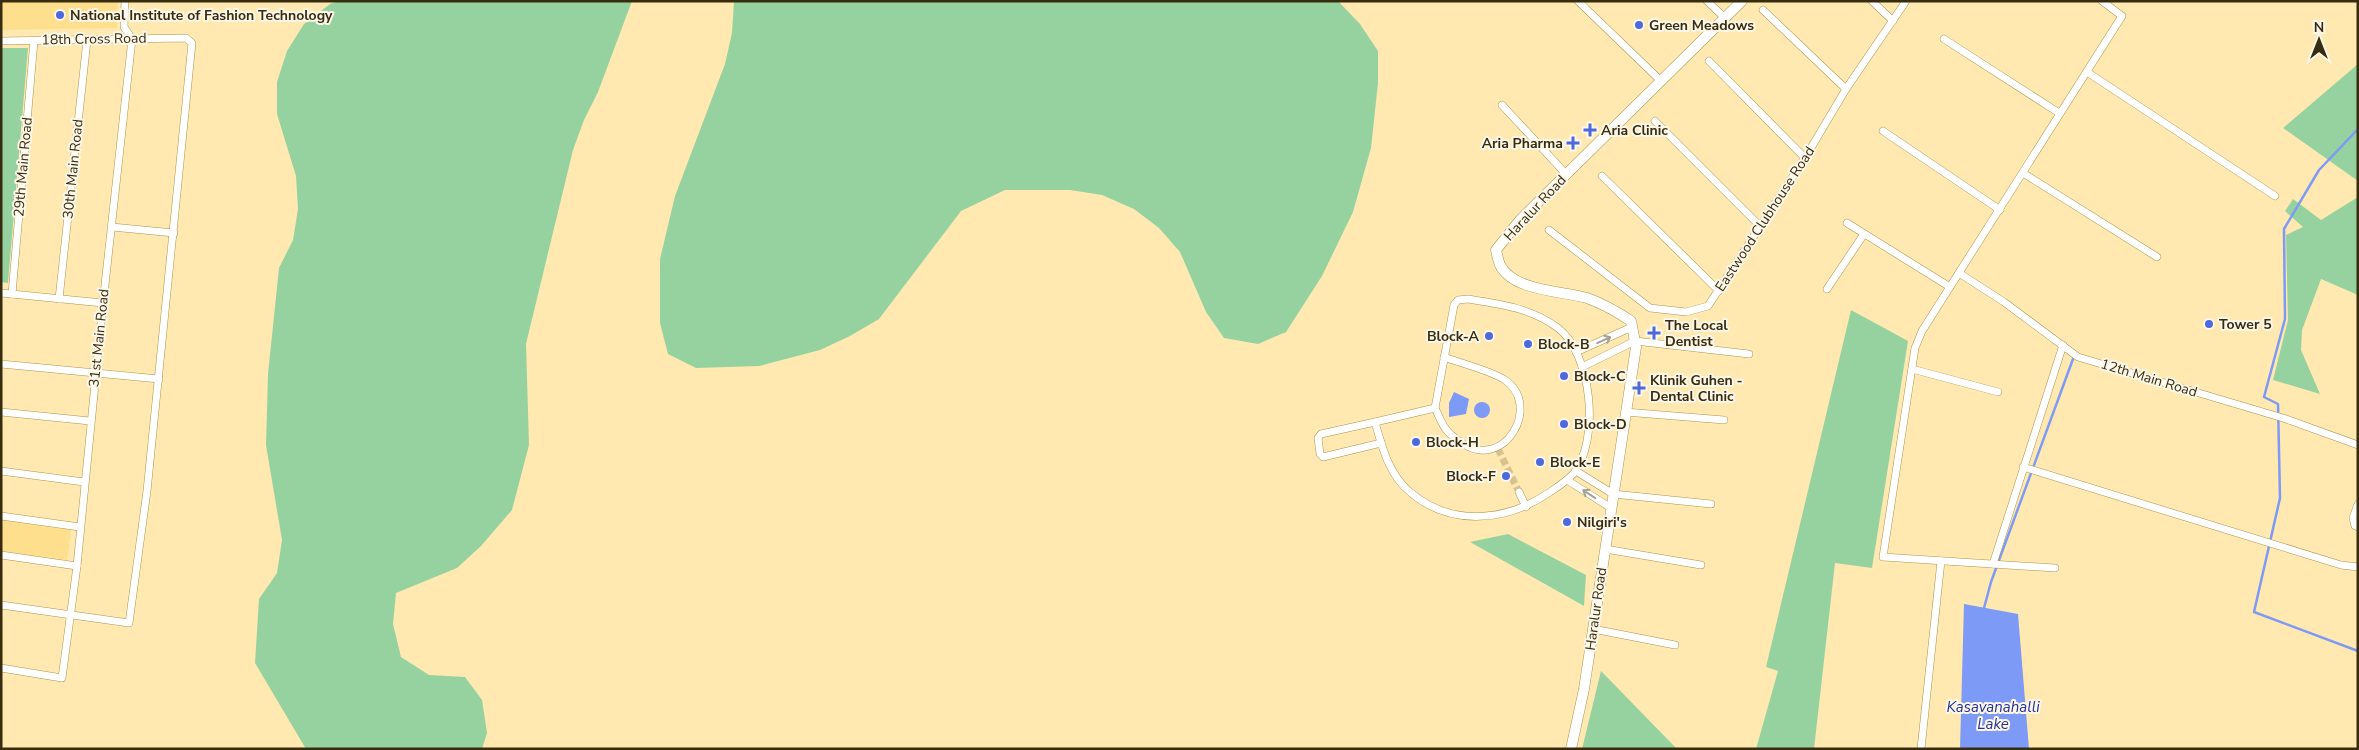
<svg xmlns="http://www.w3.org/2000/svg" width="2359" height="750" font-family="'Nunito Sans',sans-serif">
<rect width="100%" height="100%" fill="#ffe9b0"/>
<g fill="#fedf8e">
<polygon points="1,1 118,1 117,28 1,30"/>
<polygon points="1,520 71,530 67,560 1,551"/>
</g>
<g fill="#96d2a0">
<polygon points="340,1 632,1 598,92 584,120 573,150 526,344 529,445 512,510 481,546 457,568 396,593 393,624 401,657 429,675 465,677 482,700 487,733 482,749 306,749 255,663 259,599 277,573 282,540 266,445 268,374 279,268 293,240 298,209 296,176 277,114 277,82 287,51 304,24 330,4"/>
<polygon points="734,1 1338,1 1360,24 1378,51 1378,83 1371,148 1353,212 1322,276 1286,332 1258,344 1224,338 1206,312 1180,252 1159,228 1134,209 1102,195 1070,190 1005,190 961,211 879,319 850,336 820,350 759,366 696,368 668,354 660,323 660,259 675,196 725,64 732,33"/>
<polygon points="1,48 28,48 8,283 1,282"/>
<polygon points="2358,64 2358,181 2283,128"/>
<polygon points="2358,197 2358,295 2321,279 2302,330 2301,350 2320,394 2273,380 2288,320 2286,235 2303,227 2285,211 2293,199 2321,220"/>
<polygon points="1851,310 1908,341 1872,568 1835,563 1814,749 1756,749 1778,671 1766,667"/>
<polygon points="1508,534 1586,575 1584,606 1470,542"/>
<polygon points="1601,671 1677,749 1582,749"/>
</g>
<g fill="#7d9af6">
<polygon points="1454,392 1469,399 1466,414 1449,417 1449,403"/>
<circle cx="1482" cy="410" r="8"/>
<polygon points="1964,604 2018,614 2029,749 1960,749"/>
</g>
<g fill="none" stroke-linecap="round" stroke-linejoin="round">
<g stroke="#7d9af6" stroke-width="2.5">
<polyline points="2358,129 2319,170 2284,229 2285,319 2264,397 2278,404 2280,498 2254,612 2358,651"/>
<polyline points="1984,608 1991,582 2073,359"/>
</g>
<polyline stroke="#d7c38f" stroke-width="7" stroke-dasharray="7 3.5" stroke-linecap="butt" points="1498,449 1519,492"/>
<defs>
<g id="street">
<polyline points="1578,1 1661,81"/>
<polyline points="1707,1 1725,18"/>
<polyline points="1872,1 1893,21"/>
<polyline points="1763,10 1846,89"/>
<polyline points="1944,39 2059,113"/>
<polyline points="1,41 186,38 192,43 147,491 129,623 1,605"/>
<polyline points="1709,61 1805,158"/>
<polyline points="2087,72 2275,196"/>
<polyline points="1502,105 1566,174"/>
<polyline points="1655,121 1760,226"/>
<polyline points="1883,131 2000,210"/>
<polyline points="2023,173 2157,257"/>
<polyline points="1602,176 1719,291"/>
<polyline points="1847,223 1950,287"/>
<polyline points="112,227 174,233"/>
<polyline points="1549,230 1650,308 1686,312 1708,306 1805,158 1846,89 1906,1"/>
<polyline points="1959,273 2004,302 2078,357 2283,418 2358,445"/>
<polyline points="1827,289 1864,234"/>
<polyline points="1,293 103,303"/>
<polyline points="12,294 34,41"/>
<polyline points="59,299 87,40"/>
<path d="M1468,299c32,5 63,9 90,29 34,26 42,111 16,145 -7,8 -15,13 -24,19 -42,29 -98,36 -140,0 -21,-17 -28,-45 -35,-70l60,-14 19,-103 4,-5z"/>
<polyline points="1576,352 1632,327"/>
<polyline points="1,364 159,379"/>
<polyline points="1582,367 1635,341 1749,354"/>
<polyline points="1912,369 1998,392"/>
<path d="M1435,408c3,6 6,14 10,20 4,6 11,11 17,15 43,29 80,-38 43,-63 -13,-9 -45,-17 -61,-23"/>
<polyline points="1,412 90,421"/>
<polyline points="1625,412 1724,420"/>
<polyline points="1375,422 1321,434 1318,438 1320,454 1323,457 1381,443"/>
<polyline points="2023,467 2341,565 2358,567"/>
<polyline points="1,471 84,482"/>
<polyline points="1576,471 1613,494 1711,504"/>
<polyline points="1567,480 1611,508"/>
<polyline points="1519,492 1526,507"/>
<polyline points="2358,504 2353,518 2355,526 2358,527"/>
<polyline points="1,516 80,527"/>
<polyline points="1605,549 1701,565"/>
<polyline points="1,555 77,566"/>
<polyline points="1993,564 2063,345"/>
<polyline points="2055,568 1883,557 1915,348 1922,331 2122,16 2102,1"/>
<polyline points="1593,629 1675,645"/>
<polyline points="1,668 62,678 77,566 103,303 132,39 124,27 125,1"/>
<polyline points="1921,749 1941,561"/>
</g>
<path id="secondary" d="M1571,749l13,-60 52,-342 -5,-26c-15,-10 -27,-17 -44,-23 -25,-7 -74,-7 -87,-33 -2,-5 -3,-11 -4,-15l24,-30 222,-219"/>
</defs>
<use href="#street" stroke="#ad934c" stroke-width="8"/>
<use href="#secondary" stroke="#ad934c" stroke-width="11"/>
<use href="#street" stroke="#fff" stroke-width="7"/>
<use href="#secondary" stroke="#fff" stroke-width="10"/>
</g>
<defs><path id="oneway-shaft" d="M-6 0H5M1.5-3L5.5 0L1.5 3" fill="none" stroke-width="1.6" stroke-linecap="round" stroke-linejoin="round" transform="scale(1.25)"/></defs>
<g stroke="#a5a092">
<use href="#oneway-shaft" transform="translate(1604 340) rotate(-24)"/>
<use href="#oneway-shaft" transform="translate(1589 494) rotate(-147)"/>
</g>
<g fill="#4c69dd" stroke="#fdf7ea" stroke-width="2">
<circle cx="60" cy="15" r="5"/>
<circle cx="1639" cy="25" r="5"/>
<path d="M1587.5 122.5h5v5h5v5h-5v5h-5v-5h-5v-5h5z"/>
<path d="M1570.5 135.5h5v5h5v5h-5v5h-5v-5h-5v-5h5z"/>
<circle cx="2209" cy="324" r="5"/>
<path d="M1651.5 325.5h5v5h5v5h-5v5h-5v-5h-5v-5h5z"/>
<circle cx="1489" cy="336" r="5"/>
<circle cx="1528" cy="344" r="5"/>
<circle cx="1564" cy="376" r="5"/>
<path d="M1636.5 380.5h5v5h5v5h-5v5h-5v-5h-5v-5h5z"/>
<circle cx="1564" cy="424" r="5"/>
<circle cx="1416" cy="442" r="5"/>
<circle cx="1540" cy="462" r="5"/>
<circle cx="1506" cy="476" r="5"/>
<circle cx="1567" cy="522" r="5"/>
</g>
<g text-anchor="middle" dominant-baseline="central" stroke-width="4" stroke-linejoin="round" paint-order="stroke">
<g font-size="14" font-weight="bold" fill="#372c0d" stroke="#fdf7ea" text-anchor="start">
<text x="70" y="15">National Institute of Fashion Technology</text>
<text x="1649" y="25">Green Meadows</text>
<text x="1601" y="130">Aria Clinic</text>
<text x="1563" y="143" text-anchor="end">Aria Pharma</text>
<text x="2219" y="324">Tower 5</text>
<text x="1665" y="325">The Local<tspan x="1665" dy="16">Dentist</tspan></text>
<text x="1479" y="336" text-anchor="end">Block-A</text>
<text x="1538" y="344">Block-B</text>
<text x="1574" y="376">Block-C</text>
<text x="1650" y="380">Klinik Guhen -<tspan x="1650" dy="16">Dental Clinic</tspan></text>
<text x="1574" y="424">Block-D</text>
<text x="1426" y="442">Block-H</text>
<text x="1550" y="462">Block-E</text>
<text x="1496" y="476" text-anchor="end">Block-F</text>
<text x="1577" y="522">Nilgiri's</text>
</g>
<g font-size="14" fill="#372c0d" stroke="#fdf7ea">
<text transform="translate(94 39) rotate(-1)">18th Cross Road</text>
<text transform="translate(23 167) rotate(-85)">29th Main Road</text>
<text transform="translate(73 169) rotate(-84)">30th Main Road</text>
<text transform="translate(1535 208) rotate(-47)">Haralur Road</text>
<text transform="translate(1765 219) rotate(-57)">Eastwood Clubhouse Road</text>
<text transform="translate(99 338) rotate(-84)">31st Main Road</text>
<text transform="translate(2149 378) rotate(17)">12th Main Road</text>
<text transform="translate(1596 609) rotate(-82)">Haralur Road</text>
</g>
<g font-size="15" font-style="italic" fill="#22329a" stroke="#fdf7ea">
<text x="1993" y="707">Kasavanahalli<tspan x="1993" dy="17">Lake</tspan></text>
</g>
</g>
<rect width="2359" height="750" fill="none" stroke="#372c0d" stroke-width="5"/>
<g transform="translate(2319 40)" stroke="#fdf7ea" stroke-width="4" paint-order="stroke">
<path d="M0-4L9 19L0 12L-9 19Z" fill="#372c0d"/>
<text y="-8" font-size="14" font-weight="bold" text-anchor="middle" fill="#372c0d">N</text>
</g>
</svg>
